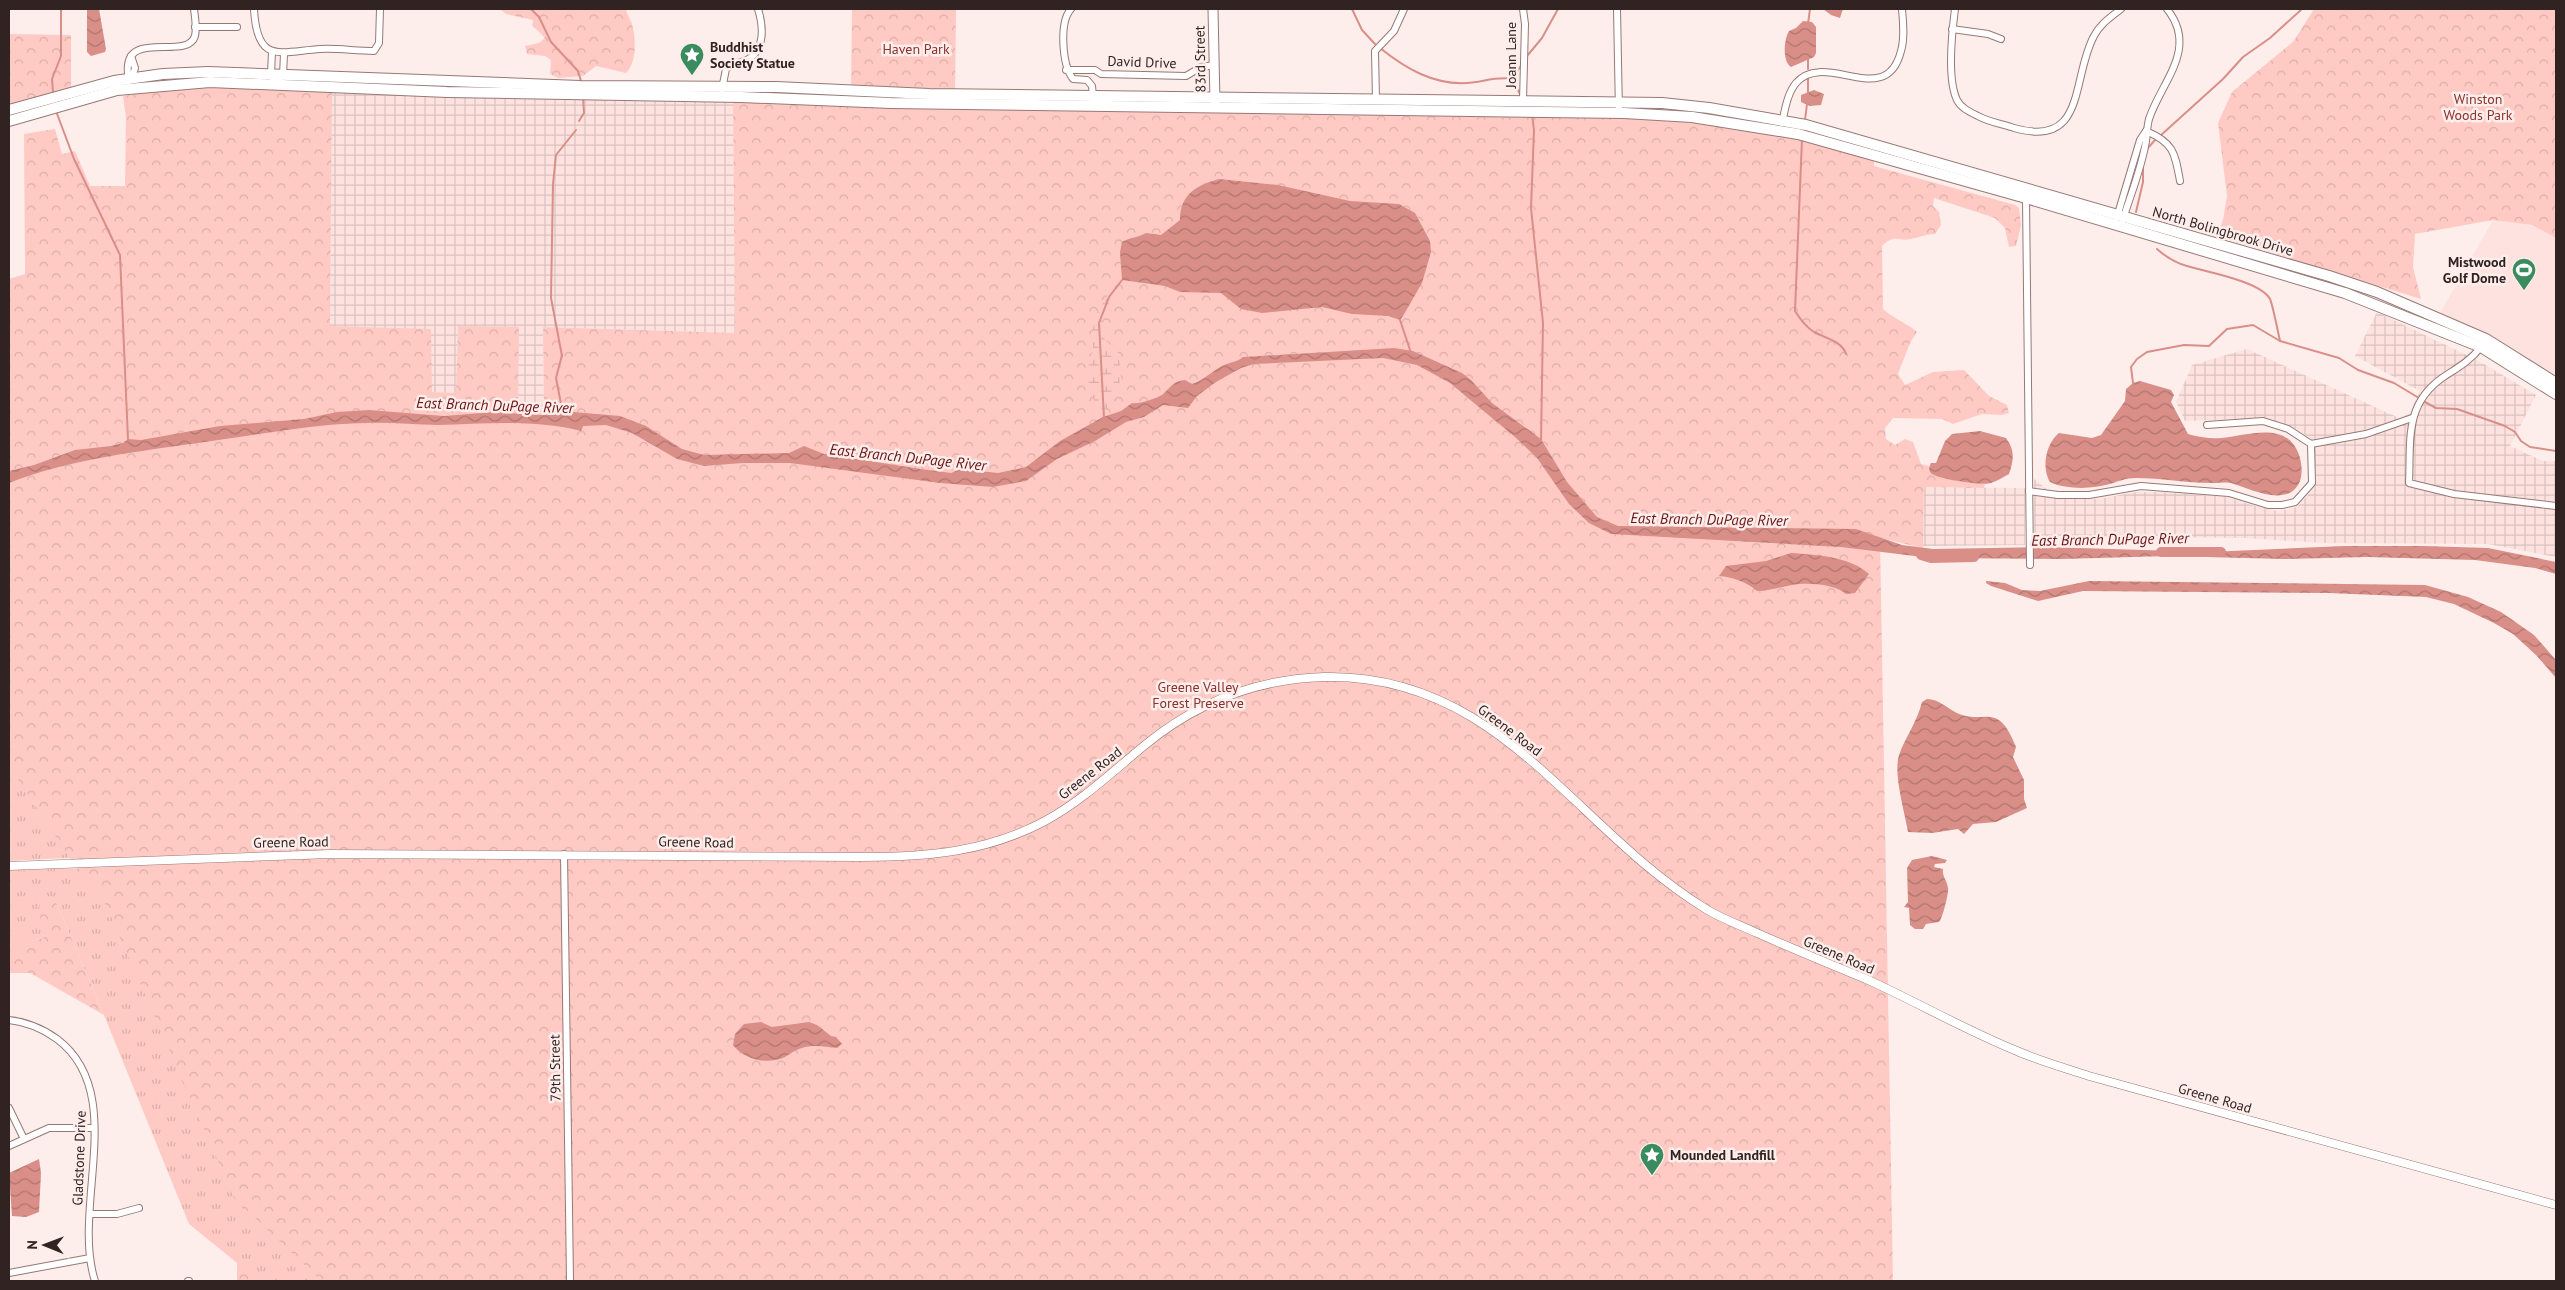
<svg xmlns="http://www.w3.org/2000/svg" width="2565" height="1290" font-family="'PT Sans',sans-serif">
<defs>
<pattern id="industrial-grid" width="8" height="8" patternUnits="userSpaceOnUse" patternTransform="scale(1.25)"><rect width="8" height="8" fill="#fde2df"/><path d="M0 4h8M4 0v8" fill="none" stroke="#d9c2bf"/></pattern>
<pattern id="grass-tufts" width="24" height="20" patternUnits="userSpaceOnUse" patternTransform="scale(1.25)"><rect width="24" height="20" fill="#ffcac4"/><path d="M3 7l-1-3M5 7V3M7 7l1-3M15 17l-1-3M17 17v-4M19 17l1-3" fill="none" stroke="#dbada8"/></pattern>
<pattern id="forest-crowns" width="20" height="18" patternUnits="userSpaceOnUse" patternTransform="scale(1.25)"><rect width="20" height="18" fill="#ffcac4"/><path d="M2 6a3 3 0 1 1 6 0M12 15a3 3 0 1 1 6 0" fill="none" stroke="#dbada8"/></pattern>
<pattern id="wetland-marsh" width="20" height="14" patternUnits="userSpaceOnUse" patternTransform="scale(1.25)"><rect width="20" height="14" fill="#ffcac4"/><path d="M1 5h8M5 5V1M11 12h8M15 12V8" fill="none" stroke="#dbada8"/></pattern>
<pattern id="water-waves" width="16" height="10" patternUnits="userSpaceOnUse" patternTransform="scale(1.25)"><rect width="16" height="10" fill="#d98f88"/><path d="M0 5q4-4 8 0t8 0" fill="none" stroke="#b0746f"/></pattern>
</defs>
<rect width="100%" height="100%" fill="#fdeeec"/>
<polygon fill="#fde2df" points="2493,220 2532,225 2556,238 2556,379 2439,315"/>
<g fill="url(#industrial-grid)">
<polygon points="332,92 733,101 735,333 543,327 544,411 517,410 458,326 457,393 432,392 330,326"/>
<polygon points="2377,312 2479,361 2536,395 2510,446 2543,461 2556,461 2556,557 2488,544 2326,543 2244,538 2034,536 2034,479 2059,499 2099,499 2136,492 2158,492 2228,497 2258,507 2278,511 2297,507 2313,489 2316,478 2313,440 2294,428 2268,418 2185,421 2176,402 2192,365 2247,349 2399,418 2409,414 2420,391 2355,356"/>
<polygon points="1924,487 2025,488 2025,545 1923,546"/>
</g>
<g fill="url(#grass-tufts)">
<polygon points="9,754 82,857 9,861"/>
<polygon points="89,868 531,1281 237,1281 237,1263 189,1224 104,1015 56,902 40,912 44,938 30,941 9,941 9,870"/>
</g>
<g fill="url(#forest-crowns)">
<path d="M487,9h139c1,6 4,9 6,15 4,15 5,38 -6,49l-30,-7 -13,10 -25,2 -8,-4 1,-14 -6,-4 -18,-2 -2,-8 14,-3 6,-5 -13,-13 1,-5 -27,-6 -6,-5z"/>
<polygon points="852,9 956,9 955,90 851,85"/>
<polygon points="2314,9 2556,9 2556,238 2532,225 2493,220 2415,234 2413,267 2421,299 2217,236 2223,220 2227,196 2218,123 2232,92 2293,42"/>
<polygon points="9,34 71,35 71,87 9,105"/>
<path d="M217,87l115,5 -2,234 101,3 1,63 24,1 2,-67 61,1 -1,83h26l-1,-83 192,6 -2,-232 909,17 83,6 71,13 78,20v9l141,39 4,3 2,17 -5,21 -7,1 -4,-19 -10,-10 -61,-20 -1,8 6,6 2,13 -6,9c-8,0 -15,3 -24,5 -13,3 -16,-6 -29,7l1,63c11,10 24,14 34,23l-7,11 -12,31 7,11 28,-13 31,-2 25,26 18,9 2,8 -7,2 -20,-1 -29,10 -11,-5 -49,-1 -8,10 1,11 9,6 10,-6 8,3 8,22 8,2 4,8 52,10 -1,4 -60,-1 -1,61 -43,-10 13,743h-1572l-87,-83 -129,-295 -35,-45 -61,-92v-487l16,-5 -1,-140 31,-5 7,25 13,-3 15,35h35l1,-68 -3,-22 30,-5z"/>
<path d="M44,893l7,12 5,-3 48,113 -74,-42h-21v-32h21l14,-3c-2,-14 -9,-32 0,-45z"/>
<polygon points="237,1262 256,1281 237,1281"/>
</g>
<polygon fill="url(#wetland-marsh)" points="1107,296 1111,297 1101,327 1103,337 1119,354 1121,379 1105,413 1100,417 1094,413 1095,402 1087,385 1086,368 1093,350 1093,329 1096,315"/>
<g fill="url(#water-waves)">
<polygon points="87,9 99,9 106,49 105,52 91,56 87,52"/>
<polygon points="1823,9 1843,9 1840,18 1831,15"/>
<path d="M1803,21l9,1 4,5v26l-2,4 -23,10c-9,-6 -7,-28 -2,-36l7,-3z"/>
<polygon points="1814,90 1824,94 1821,105 1810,106 1801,102 1801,95"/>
<path d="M1219,179l59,6 72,16 49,3 16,9 15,28 1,11 -9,31 -19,33 -3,4 -12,-4 -36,-2 -30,-7 -60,6 -21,-4 -20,-16 -41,-1 -15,-6 -43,-6 -2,-28 2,-10c8,-5 16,-4 24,-9l15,2 19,-15c0,-26 17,-35 39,-41z"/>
<path d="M1394,348l19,3 49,22 9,7 21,23 49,36 26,43 30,35 21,9 238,3 46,16 31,4 113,-2 163,5 136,-6h78l65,2 68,14v12l-21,-6 -60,-8 -108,-3 -83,2 -116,-3 -106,3 -131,-1 -90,-11 -230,-13 -22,-11 -20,-19 -32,-46 -22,-21 -65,-54 -33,-18 -34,-7 -129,6 -13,4 -25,14 -19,14 -9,12 -25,-3 -19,12 -18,5 -31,19 -38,18 -31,22 -33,6 -53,-4 -150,-20h-47l-39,3 -27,-7 -45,-26 -26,-8 -23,1 -2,5c-48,-12 -95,-7 -143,-6 -24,0 -48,-3 -72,-2 -54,1 -108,12 -161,19 -68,10 -132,16 -196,41v-12l25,-6 41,-15 36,-4 12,-3 5,-4 13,1 79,-14 84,-7 33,-7 32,-2 75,6 50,-4 48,3 31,-3 47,4 26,10 36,23 22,6 85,-2 15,-7 20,8 97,15 30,4 10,-4 37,4 28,-6 34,-26 43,-24 18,-6 11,-8c5,2 25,-5 30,-8 8,-7 11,-14 23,-15l7,4c11,-3 21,-14 32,-19 7,-3 13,-3 19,-8z"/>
<path d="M2140,381l31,9 3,5 -3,7 17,32c10,3 23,5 33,4 27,-2 68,-19 79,20 2,8 3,19 -2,27 -13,22 -50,3 -67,-2 -6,-1 -13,0 -19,0 -26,0 -51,-5 -76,-5 -10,0 -17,3 -26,6 -17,5 -43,6 -60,-2 -9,-14 -4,-39 9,-49l33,5 9,-3 24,-34 1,-12 7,-6z"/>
<path d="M1980,431l26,7c9,12 8,22 3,36 -6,3 -12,7 -18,9 -8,3 -52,-4 -59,-9 -4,-3 -3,-7 -1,-11h5l9,-22 7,-7z"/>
<path d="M1791,553c25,2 58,3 78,21l-14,19 -9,1c-11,-10 -39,-12 -54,-9 -12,2 -22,6 -35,6 -10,-9 -25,-14 -38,-15l7,-10 40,-5z"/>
<polygon points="1986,581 2005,583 2022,590 2040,591 2089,581 2425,585 2468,597 2501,612 2534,635 2556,660 2556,678 2536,655 2513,634 2494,623 2454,604 2426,597 2328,593 2083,591 2038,601 1991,586 1986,583"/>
<path d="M1927,699c13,1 17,7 28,13 29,15 42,-14 61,35l-3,10 11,23v19l3,9 -31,14 -23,2 -9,10 -6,-5 -26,4 -24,-1c-3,-19 -15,-58 -9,-77 7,-19 18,-33 23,-53z"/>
<path d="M1932,856l15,4 -2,3 -10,1 -1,3 9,2c-1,8 4,11 5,19 1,5 -6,32 -9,34l-13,2 -3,5h-8l-5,-4 -1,-17 -5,-1 4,-5 -1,-34 5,-8z"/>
<path d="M761,1022l11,5 37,-5 8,3 14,11 5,1 6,7 -5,4c-11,-1 -24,-4 -35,0 -5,1 -12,6 -17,9 -17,8 -41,3 -52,-12l2,-11 9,-10z"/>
<polygon points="39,1159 41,1173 39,1212 26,1217 12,1216 9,1173"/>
</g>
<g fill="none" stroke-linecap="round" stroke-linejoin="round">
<g stroke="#d98f88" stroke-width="2">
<polyline points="531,9 539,17 551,42 578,71 581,81"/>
<polyline points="1352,9 1362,30 1375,44"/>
<polyline points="1808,24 1810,9"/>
<path d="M1380,48c25,20 53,37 87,35 15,-1 31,-7 45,-4"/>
<polyline points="1527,56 1542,38 1558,9"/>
<polyline points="1808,58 1808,69"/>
<polyline points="1520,67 1512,79 1520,94"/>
<polyline points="53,92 52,79 61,56 61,9"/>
<polyline points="1808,94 1808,76"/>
<polyline points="56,111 74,159 120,255 128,440"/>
<polyline points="1532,114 1534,130 1531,208 1543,323 1541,441"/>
<polyline points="1805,120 1807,104"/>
<polyline points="579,121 584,113 583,98"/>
<polyline points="2160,136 2223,79 2243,57 2270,38 2302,9"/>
<path d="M1802,139l-7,172c5,8 11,16 19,21 11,6 28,9 32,22"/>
<polyline points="2147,149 2155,140"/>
<polyline points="2136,212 2143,182 2143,166"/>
<path d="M2157,249c9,8 19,14 30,17 19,6 73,15 83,33 3,7 8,33 10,42"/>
<polyline points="1400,320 1411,353"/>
<polyline points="562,355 556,378 563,414"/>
<polyline points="562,356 551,298 553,184 556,155 576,130"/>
<polyline points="2133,383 2131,367 2137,359 2147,352 2184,345 2209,346 2227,329 2253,325 2280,341 2339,358 2358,370 2394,383 2419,398"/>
<polyline points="2423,401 2436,408 2457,409 2505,426 2515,432 2521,441 2530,447 2556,451"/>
<polyline points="1104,418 1099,323 1109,297 1122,280"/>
</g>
<g stroke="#d98f88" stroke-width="10">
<polyline points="2161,552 2221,552"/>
<polyline points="1921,555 1931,558 1974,557"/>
</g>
<defs>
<g id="minor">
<path d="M254,9c3,55 24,43 66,40 18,-1 35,2 54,2l5,-8 1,-34"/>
<path d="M1071,9c-12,13 -9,56 2,70l14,1 5,6 1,10"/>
<polyline points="1523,9 1525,24 1523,101"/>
<polyline points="1617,9 1619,113"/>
<path d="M1955,9c-3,23 -8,70 2,91 4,8 13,12 21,16 11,6 24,8 36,12 73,21 57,-50 80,-92 6,-12 17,-19 27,-27"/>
<polyline points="195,27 237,27"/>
<polyline points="1952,29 1988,34 2001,39"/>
<polyline points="272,52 271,74 275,85 283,75 284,54"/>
<polyline points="131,56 135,68 132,78"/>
<polyline points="1066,70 1095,70 1101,74 1186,76 1201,67 1214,65"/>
<path d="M132,78l-4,-4c-5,-47 59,-12 67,-38 2,-8 0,-19 -1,-27"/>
<path d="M722,89l4,-20c6,-6 14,-6 21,-9 19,-10 16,-35 11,-51"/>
<polyline points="1376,100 1375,51 1394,31 1404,9"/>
<path d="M1782,123c3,-13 5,-29 14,-40 29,-34 90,28 105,-32 4,-13 2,-29 1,-42"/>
<path d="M2146,131c28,12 29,22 34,50"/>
<polyline points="2026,198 2030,565"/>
<polyline points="2117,217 2140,140 2146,131"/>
<path d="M2123,219c8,-25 19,-52 23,-78 1,-7 1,-14 3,-22 12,-37 50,-70 18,-110"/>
<path d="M2481,347c-11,14 -24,21 -39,31 -38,27 -31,63 -33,105l45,11 102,12"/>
<polyline points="2207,425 2263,421 2288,429 2311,444 2366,434 2412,418"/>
<polyline points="2029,491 2058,495 2089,495 2141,486 2229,493 2268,505 2282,505 2295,502 2312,483 2311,444"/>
<polyline points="564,854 570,1281"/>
<path d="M9,1020c18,2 33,8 48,19 72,54 14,168 38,242"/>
<polyline points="9,1108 24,1139"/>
<polyline points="9,1146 49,1128 94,1128"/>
<polyline points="90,1214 117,1214 139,1208"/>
<polyline points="9,1273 90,1258"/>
<polyline points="188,1281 189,1281"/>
</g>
<path id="tertiary" d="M9,866l321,-12 533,3c64,0 124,-5 182,-36 37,-20 67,-49 100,-76 51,-42 112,-66 179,-68 177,-4 249,151 382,232 16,10 34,16 51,24 36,16 72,31 109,46 51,23 99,51 151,72 23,10 48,17 72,25l467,129"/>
<polyline id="secondary" points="1213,9 1215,103"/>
<g id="primary">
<polyline points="9,110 114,81 163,74 208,72 580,86 776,87 929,94 1662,103 1709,108 1806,125 2329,276 2377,292 2486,339 2556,383"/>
<polyline points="9,121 117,90 210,82 447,92 741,97 891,103 1624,113 1692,117 1798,134 2026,198 2345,293 2481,347 2556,394"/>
</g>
</defs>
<use href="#minor" stroke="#987874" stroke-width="8"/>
<use href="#tertiary" stroke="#987874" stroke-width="9"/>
<use href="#secondary" stroke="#987874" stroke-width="11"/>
<use href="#primary" stroke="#987874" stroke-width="12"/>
<use href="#minor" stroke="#fff" stroke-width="6"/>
<use href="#tertiary" stroke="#fff" stroke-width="8"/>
<use href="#secondary" stroke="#fff" stroke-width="9"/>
<use href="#primary" stroke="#fff" stroke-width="10"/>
</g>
<defs>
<symbol id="sight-pin" viewBox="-11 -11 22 30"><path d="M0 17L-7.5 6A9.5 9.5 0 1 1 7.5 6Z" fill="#3a8c5e" stroke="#fdeeec"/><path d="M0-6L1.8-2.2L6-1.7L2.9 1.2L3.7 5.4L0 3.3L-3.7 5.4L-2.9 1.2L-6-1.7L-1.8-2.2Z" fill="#fff"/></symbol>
<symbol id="stadium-pin" viewBox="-11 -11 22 30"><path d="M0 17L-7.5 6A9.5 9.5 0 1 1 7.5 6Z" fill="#3a8c5e" stroke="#fdeeec"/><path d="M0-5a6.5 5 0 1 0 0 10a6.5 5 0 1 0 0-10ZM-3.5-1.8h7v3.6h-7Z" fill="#fff"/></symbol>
</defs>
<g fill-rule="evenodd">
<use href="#sight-pin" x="678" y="41" width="28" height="38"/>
<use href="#stadium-pin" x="2510" y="256" width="28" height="38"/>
<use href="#sight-pin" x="1638" y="1141" width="28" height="38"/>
</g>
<g text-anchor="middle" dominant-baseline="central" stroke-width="5" stroke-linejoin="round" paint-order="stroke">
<g font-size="14" font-weight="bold" fill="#302322" stroke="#fdeeec" text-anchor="start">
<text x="710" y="47">Buddhist<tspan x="710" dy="16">Society Statue</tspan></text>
<text x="2506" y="262" text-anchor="end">Mistwood<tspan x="2506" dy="16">Golf Dome</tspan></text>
<text x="1670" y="1155">Mounded Landfill</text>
</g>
<g font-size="14" fill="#8a322e" stroke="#fdeeec">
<text x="916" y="49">Haven Park</text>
<text x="2478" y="99">Winston<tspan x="2478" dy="16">Woods Park</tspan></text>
<text x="1198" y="687">Greene Valley<tspan x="1198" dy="16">Forest Preserve</tspan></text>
</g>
<g font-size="14" fill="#302322" stroke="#fdeeec">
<text transform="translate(1511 55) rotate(-90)">Joann Lane</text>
<text transform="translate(1200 59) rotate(-91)">83rd Street</text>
<text transform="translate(1142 62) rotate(2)">David Drive</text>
<text transform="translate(2223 231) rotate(16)">North Bolingbrook Drive</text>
<text transform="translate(1510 730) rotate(37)">Greene Road</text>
<text transform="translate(1090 773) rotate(-38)">Greene Road</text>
<text transform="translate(291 842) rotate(-1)">Greene Road</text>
<text transform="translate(696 842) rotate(1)">Greene Road</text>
<text transform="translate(1839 955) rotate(23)">Greene Road</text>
<text transform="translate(555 1068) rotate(-91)">79th Street</text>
<text transform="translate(2215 1098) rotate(16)">Greene Road</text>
<text transform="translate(79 1158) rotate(-88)">Gladstone Drive</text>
</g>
<g font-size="15" font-style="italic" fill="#6a1314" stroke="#fdeeec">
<text transform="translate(495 405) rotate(2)">East Branch DuPage River</text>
<text transform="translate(908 457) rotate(6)">East Branch DuPage River</text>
<text transform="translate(1709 519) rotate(1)">East Branch DuPage River</text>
<text transform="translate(2110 539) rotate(-1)">East Branch DuPage River</text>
</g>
</g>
<rect width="2565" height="1290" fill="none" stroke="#302322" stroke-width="20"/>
<g transform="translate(45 1245) rotate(271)" stroke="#fdeeec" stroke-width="4" paint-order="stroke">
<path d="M0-4L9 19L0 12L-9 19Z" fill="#302322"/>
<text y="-8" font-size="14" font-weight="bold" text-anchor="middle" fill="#302322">N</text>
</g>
</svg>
